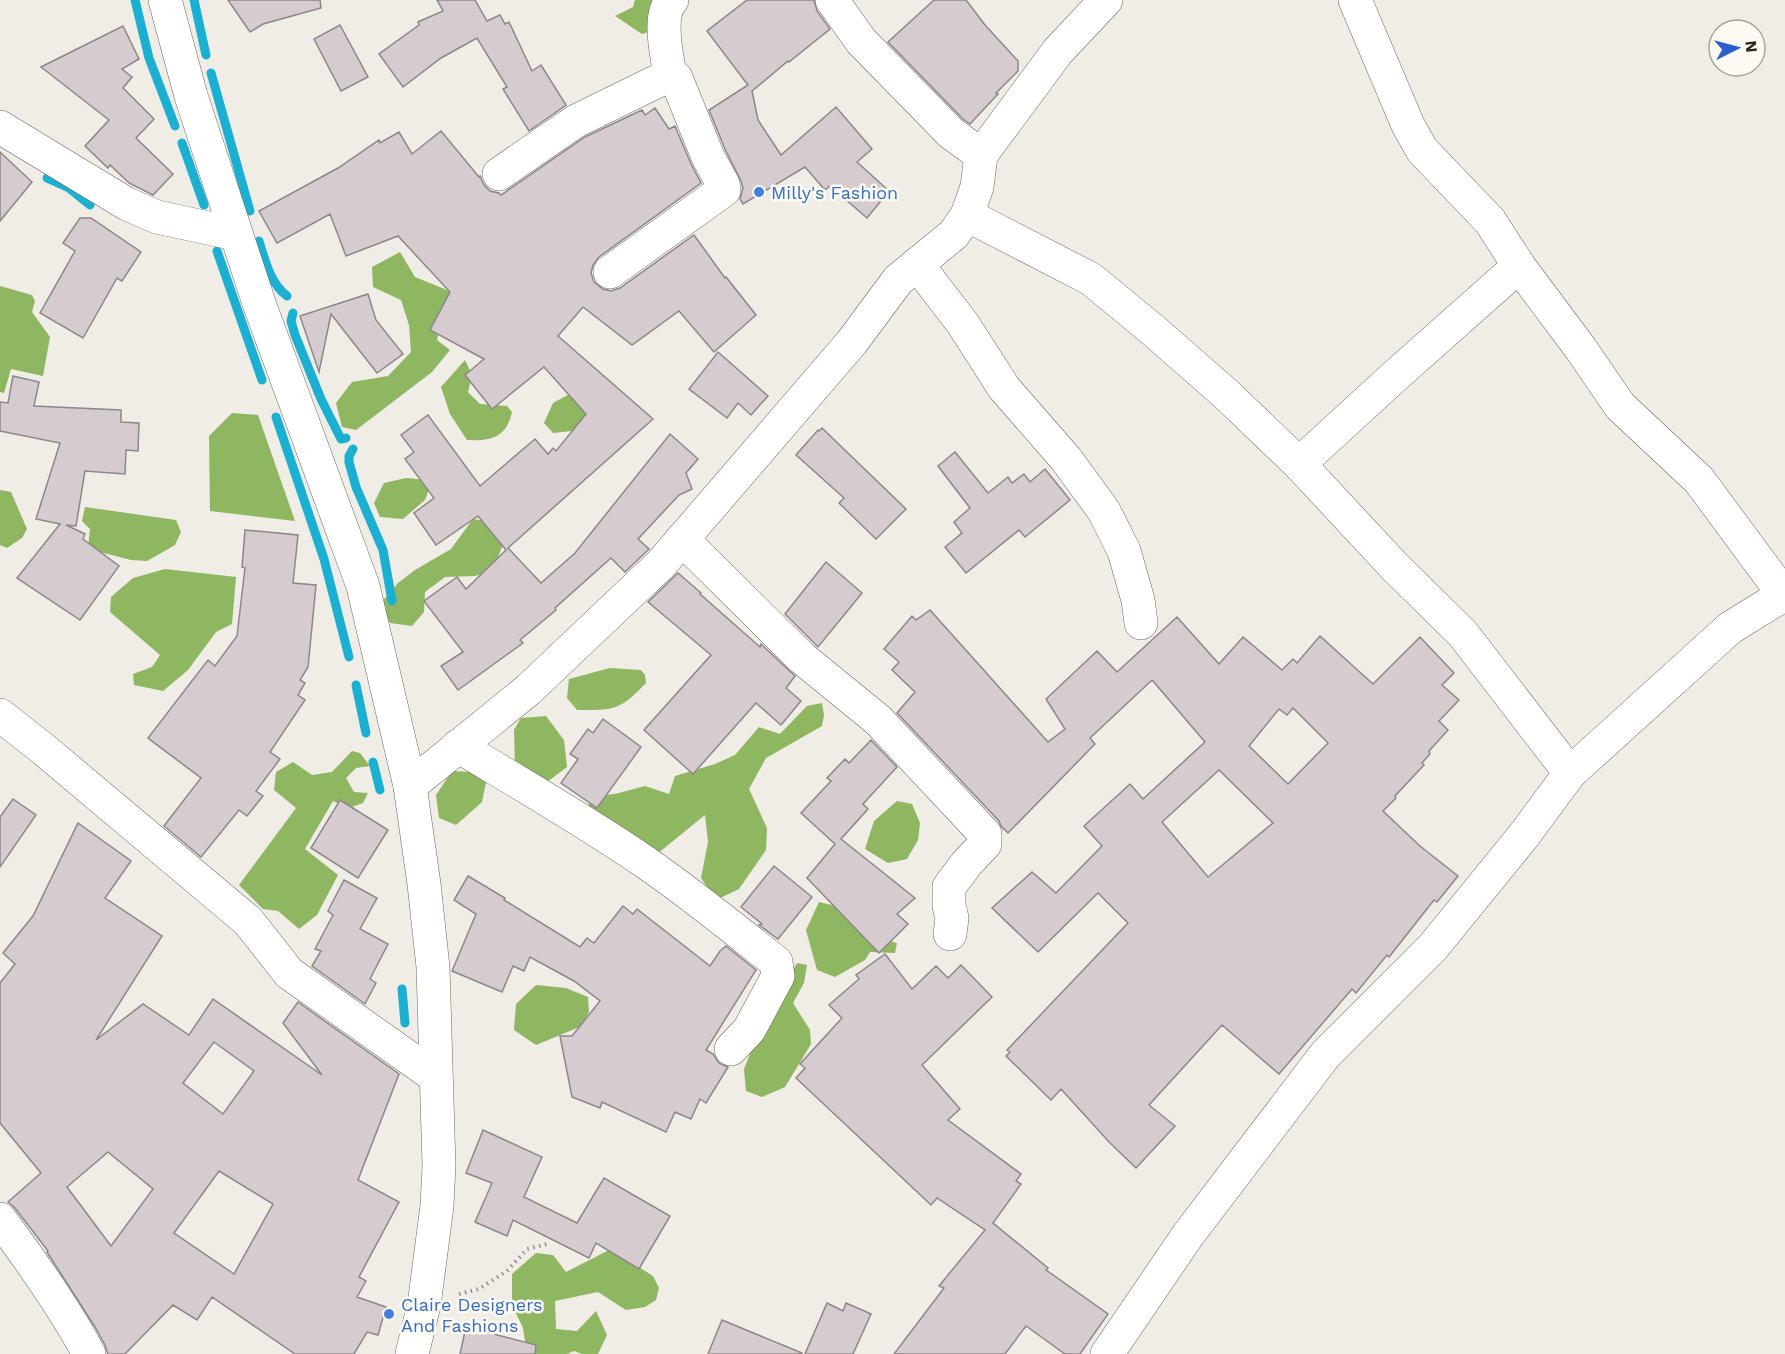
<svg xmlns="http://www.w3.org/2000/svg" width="1785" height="1354" font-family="'Work Sans',sans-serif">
<rect width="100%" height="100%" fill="#efede5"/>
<g fill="#8fb661">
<polygon points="635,0 684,0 672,25 642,34 615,16 633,7"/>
<polygon points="400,252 415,277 452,292 442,318 437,340 450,350 432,372 356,430 342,427 336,403 352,382 388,376 411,352 409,325 401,300 373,287 372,267"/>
<polygon points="0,286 32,295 35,301 32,312 50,337 43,376 11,369 4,393 0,392"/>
<path d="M465,360l7,15 -4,17 12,12 27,2 5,6c-6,26 -21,29 -45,28l-17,-26 -9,-27z"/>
<polygon points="575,391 591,399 581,430 553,433 544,423 553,403"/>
<polygon points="232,413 258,415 295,521 210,511 209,436"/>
<polygon points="406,478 426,480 430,487 425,500 403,519 380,517 374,503 384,483"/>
<polygon points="0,490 11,492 27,529 22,538 7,548 0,545"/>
<polygon points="85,507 176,520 181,532 175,545 147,561 131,560 88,549 90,529 82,521"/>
<polygon points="473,519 500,523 506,536 493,571 475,576 445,577 425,592 424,612 412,626 390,623 380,604 398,583 415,570 451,549"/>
<polygon points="165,569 236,577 232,624 216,632 188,670 163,691 134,685 133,674 152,667 160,655 110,612 111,597 133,578"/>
<path d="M610,668l31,2 4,5 1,8c-27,28 -31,27 -69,27l-10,-12 2,-19z"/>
<polygon points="822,703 824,715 822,726 766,758 749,789 767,828 766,850 739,889 716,900 701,878 708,842 705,815 657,854 581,821 593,796 615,794 645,786 669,794 675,776 715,764 735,755 759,727 780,734 807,706"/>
<polygon points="546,716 564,740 567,767 543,785 515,770 514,730 521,718"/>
<polygon points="352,751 360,753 370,766 356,768 346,778 354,792 368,793 363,803 349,808 333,801 305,849 338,875 317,915 299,929 278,911 263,909 239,885 296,808 274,790 276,772 293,762 312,775 332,772"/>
<polygon points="452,771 471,772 487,778 482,802 456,825 439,818 436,795"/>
<polygon points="897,801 912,804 920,823 918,840 907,859 888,863 865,849 874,821"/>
<polygon points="819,902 852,910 878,938 897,943 895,953 870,952 865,960 835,977 817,970 806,930"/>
<polygon points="797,963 807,965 804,983 793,1003 810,1030 811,1044 785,1087 762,1097 746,1091 744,1069 762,1024"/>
<polygon points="536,985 566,988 588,997 589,1012 582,1026 536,1045 514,1030 516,1004"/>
<polygon points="619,1245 626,1259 653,1276 659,1288 656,1300 645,1307 626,1310 598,1292 555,1301 556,1329 577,1331 596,1311 607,1335 598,1354 582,1354 574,1351 567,1354 527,1354 523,1328 512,1305 512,1274 536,1253 553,1255 566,1272"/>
</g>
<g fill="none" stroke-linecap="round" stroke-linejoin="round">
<g stroke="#1bb0d1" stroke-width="9">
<polyline points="135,0 149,58 175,126"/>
<polyline points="194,0 206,55"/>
<polyline points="211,73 250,211"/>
<polyline points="182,143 204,205"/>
<polyline points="47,178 69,188 90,205"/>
<path d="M259,241c6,19 11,42 28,55"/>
<polyline points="217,251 262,380"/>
<polyline points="293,313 291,321 295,335 321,399 341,439 346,438"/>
<polyline points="276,417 324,559 349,657"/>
<polyline points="353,449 349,456 349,462 356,487 383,550 392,601"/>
<polyline points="356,685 366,733"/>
<polyline points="373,762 380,790"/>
<polyline points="402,989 405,1023"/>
</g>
</g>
<g fill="#d5cccf" stroke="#8e8689" stroke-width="1.5" fill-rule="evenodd">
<polygon points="228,0 320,0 321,8 263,24 250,32"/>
<polygon points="437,0 475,0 487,21 500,15 505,24 509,22 532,71 541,65 566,105 529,131 503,89 507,87 477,38 441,58 403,87 379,54 419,25 418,22 443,11"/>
<polygon points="747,0 814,0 817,11 830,29 789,62 788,61 752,91 758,120 781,155 836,107 872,149 857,162 889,191 867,218 830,186 825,190 805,167 743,204 740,199 743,188 741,181 725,149 709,110 748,85 707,31"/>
<polygon points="934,0 966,0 985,25 1018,61 1018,71 996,93 998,94 970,124 963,119 888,42"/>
<polygon points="340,25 368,77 341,91 314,39"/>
<polygon points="123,26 139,59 122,69 132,77 123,88 154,119 136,138 173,174 153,195 129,183 110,165 108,168 85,146 109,120 41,67"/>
<polygon points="655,108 669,129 675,126 691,164 701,183 599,257 593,265 591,273 594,282 603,289 611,291 620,288 694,235 725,278 726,277 756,315 714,352 679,311 632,345 583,307 558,336 653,419 508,548 541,583 575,553 670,434 698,459 686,473 692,489 679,495 638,539 649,549 625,572 611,558 555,608 556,610 520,640 523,643 458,690 441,666 463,652 424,601 457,577 466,589 506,550 478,516 436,545 414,513 434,498 405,459 414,452 401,435 428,415 480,486 535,439 548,454 553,448 556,451 586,414 544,367 492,409 465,375 484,359 430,330 450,292 398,236 346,256 330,214 277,243 259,211 338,168 379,140 380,143 399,132 412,154 441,131 479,177 480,176 484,185 490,191 499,193 501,195 585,137 642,110 645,115"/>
<polygon points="0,152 32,182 0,221"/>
<polygon points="80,218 91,218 141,252 122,281 117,278 83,338 40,313 75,251 63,243"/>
<polygon points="368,294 376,320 403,354 377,373 331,314 319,372 300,316"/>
<polygon points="718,352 768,396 751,415 738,403 727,418 689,389"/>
<polygon points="13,376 39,382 34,406 121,410 121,422 139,423 138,451 126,450 125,474 85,471 76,526 66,525 85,534 83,539 119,566 80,620 17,578 60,524 36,519 60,443 0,431 0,402 8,403"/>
<polygon points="822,428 906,509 876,539 839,503 844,498 796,455 818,430 819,431"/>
<polygon points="955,452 988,493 1008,477 1012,483 1024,474 1030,482 1045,469 1070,500 1025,537 1019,530 966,573 945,547 962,533 954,522 970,508 938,466"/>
<polygon points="245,530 298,535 293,583 316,585 308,667 300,680 305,683 298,695 305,700 270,752 280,759 256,791 263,796 247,816 239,810 201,857 164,826 201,778 148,738 208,660 215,666 237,636 245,568 242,567"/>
<polygon points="826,562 862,593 818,647 785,614"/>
<polygon points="678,573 701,593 700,594 760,647 761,644 795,676 786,688 801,701 781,725 756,703 693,774 644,730 711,655 648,602"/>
<path d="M930,610l118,132 17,-13 -19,-30 51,-48 20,21 60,-55 42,47 24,-27 39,33 11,-11 4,4 23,-27 53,48 47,-47 34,36 -12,12 17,15 -20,21 9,9 -19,21 1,3 -8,9 2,2 -29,31 1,2 -13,13 37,35 38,30 -21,26 -3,-2 -45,57 -2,-2 -31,38 -4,-4 -73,85 -57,-49 -73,80 26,21 -39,42 -26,-25 -49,-54 -10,11 -45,-44 4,-4 -3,-2 121,-127 -30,-30 -60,59 -46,-44 40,-36 24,21 46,-47 -18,-20 46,-42 13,15 62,-57 -52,-61h-2l-61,57 5,6 -87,89 -7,-7 -2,-5 -102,-108 18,-21 -23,-22 7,-8 -15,-13 28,-33 4,4zM1293,708l35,35 -40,41 -39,-38 30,-37 8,6zM1219,770l54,53 -65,54 -46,-55z"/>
<polygon points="603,719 641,747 597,808 561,783 578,759 570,754 588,729 593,733"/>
<polygon points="871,740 897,767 863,804 868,809 841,839 915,898 897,914 908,924 879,953 807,878 835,844 801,813 831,781 827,778 845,759 849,763"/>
<polygon points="13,799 36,815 0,867 0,817"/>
<polygon points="340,800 388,830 358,878 311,848"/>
<path d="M78,823l53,38 -26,37 57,38 -66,104 47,-36 46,31 24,-36 109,76 -39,-52 15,-21 101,72 -41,106 41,22 -40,75 7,4 -9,16 29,10 -8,28 -11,-3 -13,22h-59l-83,-57 -15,23 -24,-15 -48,49h-17l-3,-9 -10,-18 -48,-75 1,-1 -33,-43 -7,-6 33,-29 -41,-50v-140l15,-19 -12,-11 30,-37zM214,1042l40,29 -31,43 -40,-31zM108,1152l45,37 -42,57 -44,-59zM219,1171l54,33 -39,70 -60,-41z"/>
<polygon points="774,866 812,897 778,939 759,925 762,924 741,907"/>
<polygon points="468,876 505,898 504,900 580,947 587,938 594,943 623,906 633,914 637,909 710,966 720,951 726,946 756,970 706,1050 713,1054 719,1063 728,1067 706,1103 700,1099 691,1119 675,1112 666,1132 602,1102 600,1108 572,1097 560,1036 572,1036 600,1001 574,981 530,957 524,971 513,966 502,992 452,971 476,914 454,900"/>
<polygon points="344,880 377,898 360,929 388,944 370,979 376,983 365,1004 312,966 321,951 315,949 333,915 328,911"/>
<polygon points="885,954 912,989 936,966 948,978 961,965 992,997 922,1065 960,1109 948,1120 1021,1174 1016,1181 1021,1184 993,1223 1048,1268 1046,1270 1108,1314 1080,1354 1065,1354 1026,1326 1005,1354 894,1354 944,1288 939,1286 985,1230 937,1198 931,1205 796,1078 805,1068 800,1064 842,1018 829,1005 859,979 856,975"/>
<polygon points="483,1130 542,1157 524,1197 577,1223 604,1178 670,1216 639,1269 596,1243 589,1258 513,1220 507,1236 475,1222 492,1183 466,1173"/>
<polygon points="827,1303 843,1311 846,1303 871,1314 853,1354 805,1354"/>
<polygon points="722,1320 802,1353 802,1354 708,1354"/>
<polygon points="466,1327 536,1345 535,1354 460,1354"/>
</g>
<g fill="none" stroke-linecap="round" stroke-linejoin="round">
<defs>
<g id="minor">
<polyline points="832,0 861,41 951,133 981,155"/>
<polyline points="1355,0 1408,125 1422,150 1490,221 1519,266 1581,349 1620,406 1699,480 1784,595"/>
<path d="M670,75c-3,-20 -13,-59 2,-75"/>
<polyline points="0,127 127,204 157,217 236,234"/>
<polyline points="499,174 576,121 670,75 676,78 708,157 723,184 724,190 610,272"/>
<polyline points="967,215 1091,279 1154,331 1226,394 1299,464 1395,567 1463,634 1570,773"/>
<polyline points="917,264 963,324 1004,388 1066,459 1104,511 1124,551 1138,600 1141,623"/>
<polyline points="1299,464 1395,376 1519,266"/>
<polyline points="682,539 802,658 878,720 985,834 985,844 967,863 949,887 949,906 952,918 950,934"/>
<polyline points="0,715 42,748 248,921 289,973 436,1077"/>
<path d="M458,746c63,38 127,75 187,116 45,31 88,66 131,100l2,14 -29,54 -18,19"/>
<polyline points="410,786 528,690 661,564 852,342 898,280 954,234 967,215 977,187 981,155 1058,51 1106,0"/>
<path d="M0,1219c32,43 64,88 89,135"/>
<polyline points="1107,1354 1188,1235 1325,1055 1433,947 1525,834 1570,773 1730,628 1785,594"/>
</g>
<polyline id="tertiary" points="165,0 191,96 260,306 363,586 410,786 424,884 433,967 439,1166 437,1206 424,1305 412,1354"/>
</defs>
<use href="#minor" stroke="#6b6962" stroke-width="34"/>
<use href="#tertiary" stroke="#6b6962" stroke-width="34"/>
<polyline stroke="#908f89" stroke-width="4" stroke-dasharray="1.5 4.5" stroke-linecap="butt" points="459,1294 479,1289 507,1271 527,1249 547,1244"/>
<use href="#minor" stroke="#fff" stroke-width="33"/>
<use href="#tertiary" stroke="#fff" stroke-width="33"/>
</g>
<g fill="#3f7fe0" stroke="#fdfaf2" stroke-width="2">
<circle cx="759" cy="192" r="6"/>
<circle cx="389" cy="1314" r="6"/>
</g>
<g text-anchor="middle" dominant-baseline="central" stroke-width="5" stroke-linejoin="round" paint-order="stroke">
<g font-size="18" fill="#366cbe" stroke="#fdfaf2" text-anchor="start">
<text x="771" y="192">Milly's Fashion</text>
<text x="401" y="1304">Claire Designers<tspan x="401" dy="21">And Fashions</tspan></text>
</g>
</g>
<g transform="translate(1737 48) rotate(84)"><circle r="28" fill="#fdfaf2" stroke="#a7a59f" stroke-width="1.5"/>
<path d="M0-4.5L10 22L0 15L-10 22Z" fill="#2b5fcd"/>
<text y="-9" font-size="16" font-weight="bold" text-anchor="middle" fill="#272623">N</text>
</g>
</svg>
